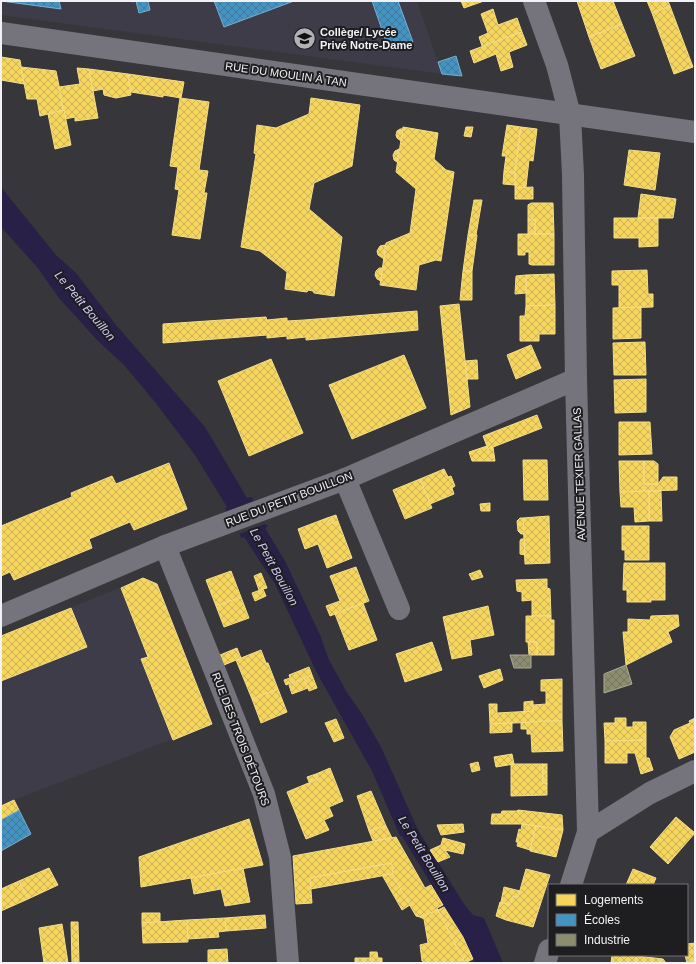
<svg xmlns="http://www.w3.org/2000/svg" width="696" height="964" font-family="Arial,sans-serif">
<defs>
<pattern id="homes-cross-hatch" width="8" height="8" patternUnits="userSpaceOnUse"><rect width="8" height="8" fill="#f6d55c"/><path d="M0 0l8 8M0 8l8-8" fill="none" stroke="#cbb258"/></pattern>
<pattern id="schools-cross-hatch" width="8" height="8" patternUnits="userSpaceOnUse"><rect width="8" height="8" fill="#4393c3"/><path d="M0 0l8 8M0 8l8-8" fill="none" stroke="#457999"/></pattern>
<pattern id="industry-cross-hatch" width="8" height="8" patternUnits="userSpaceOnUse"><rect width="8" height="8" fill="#8c8c6e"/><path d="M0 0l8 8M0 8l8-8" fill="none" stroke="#757561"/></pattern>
</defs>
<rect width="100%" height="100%" fill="#37363b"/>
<g fill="#3e3c48">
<polygon points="1,1 417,1 442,74 1,15"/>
<polygon points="143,578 157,584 212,724 14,800 1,820 1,636"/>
</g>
<g fill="#282046">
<polygon points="1,187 56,255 76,273 116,325 205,427 247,498 252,497 253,501 226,512 225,509 227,507 195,455 155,402 124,365 97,340 59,298 37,267 1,227"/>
<polygon points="265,524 268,526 265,528 285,561 320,635 329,660 346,691 362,714 381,747 418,830 464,904 473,915 484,918 503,963 475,963 463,937 402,836 400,836 372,771 317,673 275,584 244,537 241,538 240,534"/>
</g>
<g fill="url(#homes-cross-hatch)" stroke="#f5de8a">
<polygon points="461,1 484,1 464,8"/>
<polygon points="577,1 613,1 622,24 589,37"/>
<polygon points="647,1 668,1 670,6 652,13"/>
<polygon points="670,6 693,67 674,74 652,13"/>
<polygon points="493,9 498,25 517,18 522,32 482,46 479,37 488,33 481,14"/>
<polygon points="622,24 635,56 601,69 589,37"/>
<polygon points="522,32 527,45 509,52 513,67 501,71 496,54 474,63 470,51"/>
<polygon points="1,57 20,60 24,84 1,80"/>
<polygon points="21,67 56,71 64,110 40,116 37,99 27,99"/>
<polygon points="77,68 89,69 98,118 75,121 75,117 65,119 59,87 80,84"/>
<polygon points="89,69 128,74 131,95 116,98 104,95 103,89 93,91"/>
<polygon points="128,74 184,82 181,98 163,95 163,97 131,92"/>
<polygon points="180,98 209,102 199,170 208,171 204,193 207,193 200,239 172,235 179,190 175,189 178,167 170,166"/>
<polygon points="311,98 360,105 352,166 314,183 309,209 342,237 334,296 314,293 313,291 308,290 307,292 285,289 287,272 260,251 241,247 256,154 254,153 257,125 276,128 309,114"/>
<polygon points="64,110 71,145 55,149 48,114"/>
<polygon points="507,125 521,127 515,173 504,171 506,156 502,156"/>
<polygon points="403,127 438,133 434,159 446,170 454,172 441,261 436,260 419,265 416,290 380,285 386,243 410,233 416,189 396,172"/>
<polygon points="466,127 473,127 471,137 464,136"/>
<polygon points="521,127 537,129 533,161 529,160 526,187 515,188 515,173"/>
<polygon points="400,129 403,129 401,141 397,138 396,135 397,131"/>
<polygon points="399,149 397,162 394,160 393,155 395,151"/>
<polygon points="629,150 660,153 655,190 624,185"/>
<polygon points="504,171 515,173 515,185 503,184"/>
<polygon points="533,187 533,199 515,199 515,188"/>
<polygon points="641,194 676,199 673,218 638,218"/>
<polygon points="474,200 482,200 476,235 468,235"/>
<polygon points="531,203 553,203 554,234 535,234 535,220 528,220 528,205"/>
<polygon points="614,218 658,218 658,246 639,247 639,238 614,238"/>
<rect x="528" y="220" width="7" height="14"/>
<polygon points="518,234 554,234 554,265 532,265 529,264 529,252 525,252 525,255 518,255"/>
<polygon points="468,235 477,235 472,271 463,271"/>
<polygon points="385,245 384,259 378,255 377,251 380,246"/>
<polygon points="379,268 382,268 381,281 377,279 375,275 376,271"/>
<polygon points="647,270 648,294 653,294 653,307 619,308 619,285 612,285 612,271"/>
<polygon points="463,271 472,271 472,300 460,300"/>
<polygon points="554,274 555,305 526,306 526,275"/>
<polygon points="526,275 526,293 515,294 516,276"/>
<polygon points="459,304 470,407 451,415 440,306"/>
<polygon points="555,305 555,334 539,334 539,341 520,341 520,316 525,316 526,306"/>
<polygon points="641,307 641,338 613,339 613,308"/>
<polygon points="417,311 418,330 306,340 306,337 287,339 287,336 267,338 267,335 163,343 163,324 266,317 267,320 287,318 287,321 304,320"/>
<polygon points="645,342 646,375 614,375 613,343"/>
<polygon points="531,345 541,368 516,379 507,355"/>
<polygon points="404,355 426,408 352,439 329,385"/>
<polygon points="271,359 303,433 249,456 218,381"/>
<polygon points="477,360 478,379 467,379 465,361"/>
<polygon points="646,379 646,412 615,413 614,380"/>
<polygon points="537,415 542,428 488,449 483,436"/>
<polygon points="619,422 650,422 652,454 619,455"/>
<polygon points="487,446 488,449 493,447 495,461 472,461 469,452"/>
<polygon points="523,460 547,460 548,500 524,500"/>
<polygon points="619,461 644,461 644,484 658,484 663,477 677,477 677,490 620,492"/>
<polygon points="644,461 654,461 658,464 658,484 644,484"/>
<polygon points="169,463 187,509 134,530 130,522 89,539 92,548 14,580 10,572 1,576 1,526 72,497 71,493 112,476 116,484"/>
<polygon points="444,469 448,477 451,476 455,486 452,488 454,494 430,504 420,479"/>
<polygon points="420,479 432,508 405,519 393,490"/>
<polygon points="649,491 661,491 662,521 649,521"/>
<polygon points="649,491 649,521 635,522 634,507 621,507 620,492"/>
<polygon points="490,503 490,511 481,511 480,504"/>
<polygon points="336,515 338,521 330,524 327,518"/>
<polygon points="549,516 550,563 525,564 523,518"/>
<polygon points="327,518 330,524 338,521 352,558 327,568 318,544 305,549 298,529"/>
<polygon points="520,518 523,518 524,534 521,534 518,531 517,521"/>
<polygon points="622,526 649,526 649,560 625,560 625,550 622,550"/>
<polygon points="521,539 524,539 525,555 520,554 520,541"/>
<polygon points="624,563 665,563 665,600 651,600 651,602 627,602 627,590 623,590"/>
<polygon points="356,567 369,601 330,616 326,606 340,601 330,576"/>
<polygon points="480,570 483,577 472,580 469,574"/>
<polygon points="231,571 241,597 216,606 206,580"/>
<polygon points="261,573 267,588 259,590 254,576"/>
<polygon points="143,578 157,584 212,724 173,740 141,659 148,657 121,588"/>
<polygon points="547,579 547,588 550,589 551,616 532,616 532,600 522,601 522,592 517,591 516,580"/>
<polygon points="263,589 266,596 255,601 252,593"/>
<polygon points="241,597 249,618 224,627 216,606"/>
<polygon points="363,603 377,640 349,650 335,614"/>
<polygon points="488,606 494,635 470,640 472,655 452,659 443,617"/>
<polygon points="71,608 87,647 1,681 1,636"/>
<polygon points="678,615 679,626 668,632 672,642 626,665 623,632 628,632 628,619 650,620 651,616"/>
<polygon points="526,616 551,616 551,620 554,620 554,655 537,655 537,642 526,642"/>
<polygon points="432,642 442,670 405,682 396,654"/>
<polygon points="528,642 537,642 537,655 529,655"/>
<polygon points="237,648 241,658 224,665 220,655"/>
<polygon points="261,650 266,663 268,663 278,689 252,699 236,660"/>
<polygon points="309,667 312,675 286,685 284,680 290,678 289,675"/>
<polygon points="500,669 503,680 484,688 479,676"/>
<polygon points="312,675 317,688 309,691 304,678"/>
<polygon points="304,678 308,688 292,694 289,685"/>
<polygon points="562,679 562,721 490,724 489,704 497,704 497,713 533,711 533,705 546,704 546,691 541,691 541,680"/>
<polygon points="278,689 287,712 261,723 252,699"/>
<polygon points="533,701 533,711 524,712 524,702"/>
<polygon points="615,718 626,718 626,727 633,727 633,722 646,722 646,740 605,741 604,723 615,723"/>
<polygon points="695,718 695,752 679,759 670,737 674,730 690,723 689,721"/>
<polygon points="336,719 344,738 334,742 325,723"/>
<polygon points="540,721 562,721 563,751 532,752 531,734 527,734 527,729 521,729 521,723"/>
<polygon points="512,723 512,732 490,733 490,724"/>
<polygon points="646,740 646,758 649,758 653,770 641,774 635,753 627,753 627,763 605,763 605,741"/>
<polygon points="512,754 514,764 496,767 494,757"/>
<polygon points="478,762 480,770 472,772 470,764"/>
<polygon points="511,764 543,764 543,783 547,783 547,795 511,796"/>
<rect x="543" y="764" width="4" height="19"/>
<polygon points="330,768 343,801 329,807 333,816 324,820 329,830 306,839 287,792 318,779 316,774"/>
<polygon points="316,774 318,779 309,782 307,777"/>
<polygon points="371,791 386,826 369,831 357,796"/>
<polygon points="14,800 19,810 1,820 1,806"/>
<polygon points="518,810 562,815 563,830 522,824 491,824 492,814 501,814 502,811 517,811"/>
<polygon points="676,817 695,833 668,864 650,847"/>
<polygon points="249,819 263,865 141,887 139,857"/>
<polygon points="463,824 464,832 441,835 437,825"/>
<polygon points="522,824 536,826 530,850 517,846 518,842 516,842 519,829 521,830"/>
<polygon points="386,826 392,838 373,841 369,831"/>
<polygon points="536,826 563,830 556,857 530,851"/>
<polygon points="396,837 425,888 431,885 443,905 437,908 438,910 420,917 416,916 392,875 393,867 391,863 310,878 312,903 296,904 293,856"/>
<polygon points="443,838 465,844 463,854 445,850 450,857 438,862 430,850 441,845"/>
<polygon points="391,863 393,867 392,874 311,889 310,878"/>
<polygon points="49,868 58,885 28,899 19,881"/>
<polygon points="243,868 250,902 225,906 221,889 194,894 191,878"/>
<polygon points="526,869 550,875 533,927 506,920 496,916 500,902 510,905 513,896 518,897"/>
<polygon points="633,869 656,878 653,885 626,885"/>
<polygon points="392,874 410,905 402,910 382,875"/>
<polygon points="19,881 28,899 1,911 1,889"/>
<polygon points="504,887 520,891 518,897 513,896 510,905 501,902"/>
<polygon points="444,907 463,937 473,959 465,963 438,910"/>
<polygon points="438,910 465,963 423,963 423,961 422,961 420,945 428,943 424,919 420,917"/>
<polygon points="142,913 160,913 160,922 142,923"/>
<polygon points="265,915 266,928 226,931 225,918"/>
<polygon points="225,918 226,931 218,932 219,937 188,939 187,920"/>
<polygon points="187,920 188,942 143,943 142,923"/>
<polygon points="71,922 78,922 79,963 72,963"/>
<polygon points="62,924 68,963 44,963 39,928"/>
<polygon points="695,943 695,963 687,963 685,955 687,955 687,944"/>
<polygon points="227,949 228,963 208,963 208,950"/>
<polygon points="370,952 377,952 378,958 382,958 382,963 355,963 355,958 370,958"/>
<polygon points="612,955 637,955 636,963 611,963"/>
<polygon points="637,956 663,959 666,963 636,963"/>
</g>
<g fill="url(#schools-cross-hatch)" stroke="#78b0d2">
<polygon points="1,1 59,1 61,9"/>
<polygon points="132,1 148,1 150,10 139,13 136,1 132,2"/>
<polygon points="214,1 294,1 224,27"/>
<polygon points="372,1 398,1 413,42 389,50"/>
<polygon points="456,56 462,76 442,74 438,62"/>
<polygon points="19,810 31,834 1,851 1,820"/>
</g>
<g fill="url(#industry-cross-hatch)" stroke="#abab97">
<polygon points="510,655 531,655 531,668 514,668"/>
<polygon points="626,665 632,684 604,693 604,674"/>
</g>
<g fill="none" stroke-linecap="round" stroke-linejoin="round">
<g stroke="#75747c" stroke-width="22">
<polyline points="534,1 557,65 570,115 573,175 576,379 588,832"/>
<polyline points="1,33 695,132"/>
<polyline points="345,479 399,609"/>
<polyline points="165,546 264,794 280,857 288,963"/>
<polyline points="1,616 165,546 345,479 576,379"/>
<polyline points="571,885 588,832 650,793 695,771"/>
<polyline points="545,963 549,950"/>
</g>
</g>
<defs>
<symbol id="school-disc" viewBox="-11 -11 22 22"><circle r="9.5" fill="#b1b0b5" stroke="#1e1d20"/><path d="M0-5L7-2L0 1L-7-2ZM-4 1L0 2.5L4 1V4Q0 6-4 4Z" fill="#111"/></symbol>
</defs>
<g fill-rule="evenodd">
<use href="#school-disc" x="292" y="26" width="25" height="25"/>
</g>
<g text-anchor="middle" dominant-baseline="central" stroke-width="4" stroke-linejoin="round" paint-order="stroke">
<g font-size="11" font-weight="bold" fill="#f2f2f6" stroke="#1e1d20" text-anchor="start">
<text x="320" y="32">Collège/ Lycée<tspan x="320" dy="13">Privé Notre-Dame</tspan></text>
</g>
<g font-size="11" fill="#f2f2f6" stroke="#1e1d20">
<text transform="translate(286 74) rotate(8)">RUE DU MOULIN À TAN</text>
<text transform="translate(579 474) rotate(-92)">AVENUE TEXIER GALLAS</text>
<text transform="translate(289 499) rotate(-21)">RUE DU PETIT BOUILLON</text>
<text transform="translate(241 739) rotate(69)">RUE DES TROIS DÉTOURS</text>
</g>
<g font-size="12" font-style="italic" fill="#d0caf7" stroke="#1e1d20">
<text transform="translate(85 306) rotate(50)">Le Petit Bouillon</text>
<text transform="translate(274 567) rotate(61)">Le Petit Bouillon</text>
<text transform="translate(424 854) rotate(58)">Le Petit Bouillon</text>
</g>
</g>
<rect width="696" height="964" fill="none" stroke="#f2f2f6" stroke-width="4"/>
<rect x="548" y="884" width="140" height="72" fill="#1e1d20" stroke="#737276"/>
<rect x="556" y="894" width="20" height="12" fill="#f6d55c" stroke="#737276"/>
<text x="584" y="904" font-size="12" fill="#f2f2f6">Logements</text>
<rect x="556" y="914" width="20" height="12" fill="#4393c3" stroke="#737276"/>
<text x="584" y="924" font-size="12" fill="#f2f2f6">Écoles</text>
<rect x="556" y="934" width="20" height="12" fill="#8c8c6e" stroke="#737276"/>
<text x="584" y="944" font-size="12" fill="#f2f2f6">Industrie</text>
</svg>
